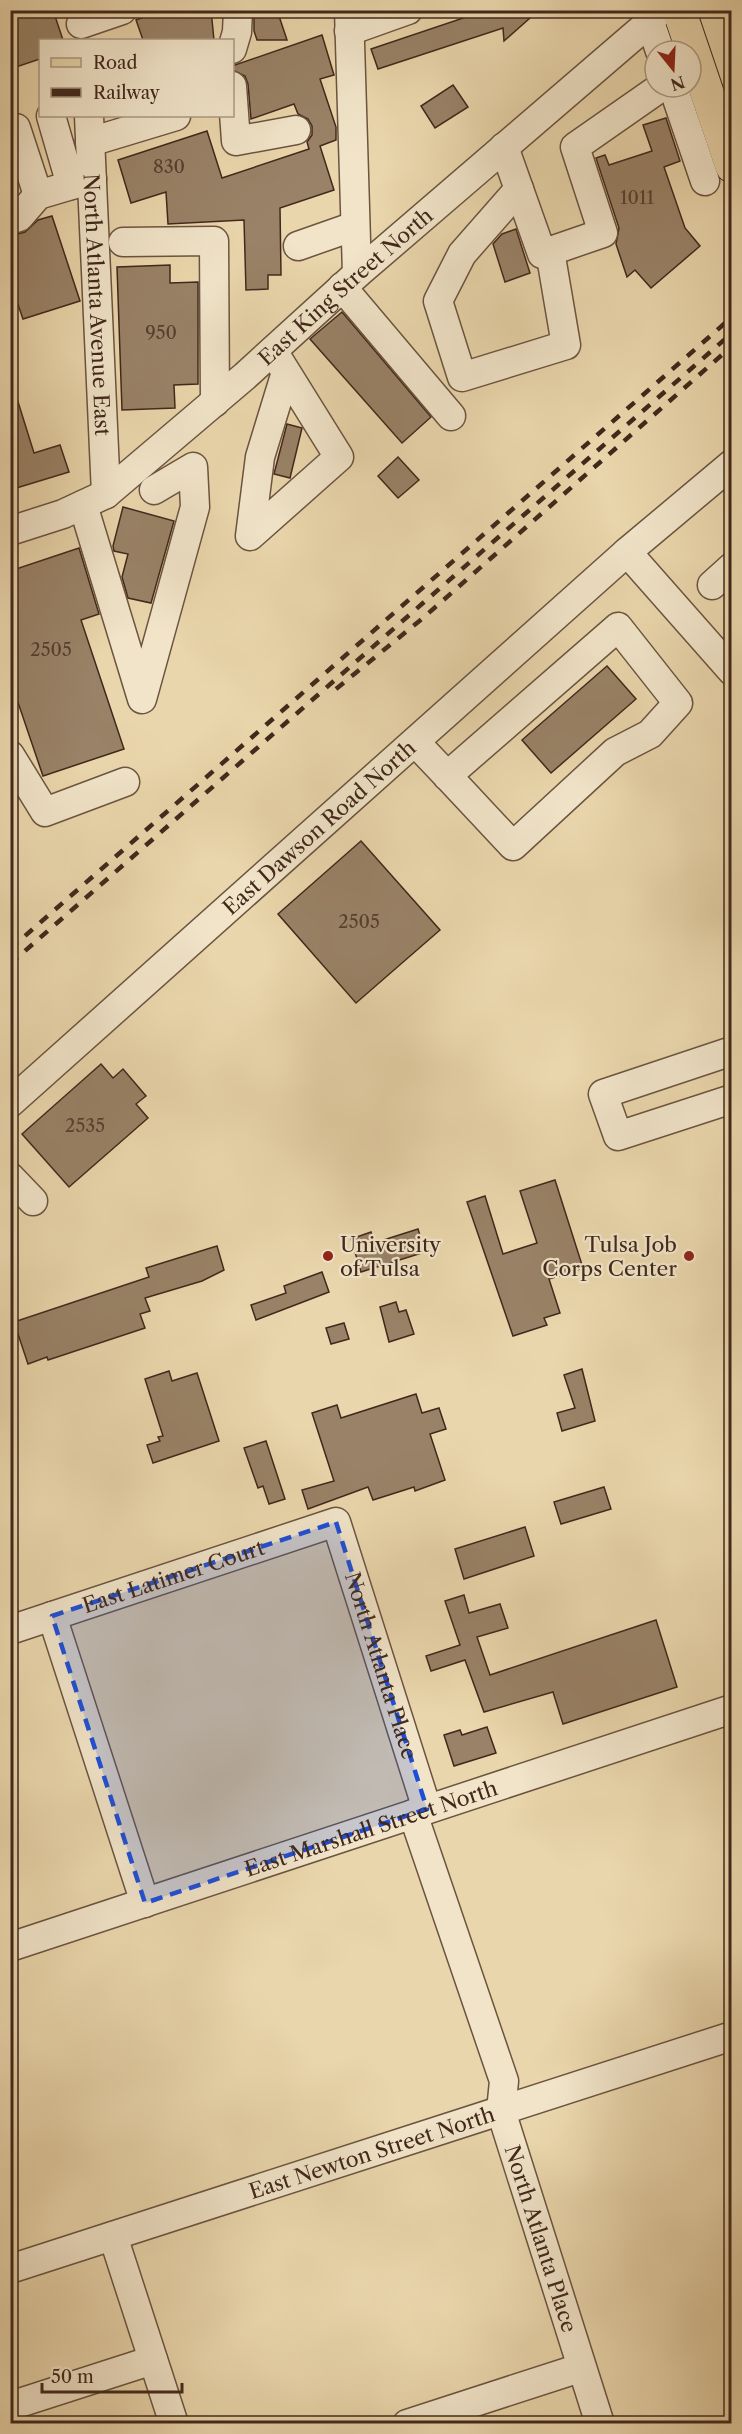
<svg xmlns="http://www.w3.org/2000/svg" width="742" height="2434" font-family="'Libre Caslon Text',serif">
<rect width="100%" height="100%" fill="#ead6ac"/>
<filter id="stains"><feTurbulence type="fractalNoise" baseFrequency=".00333" numOctaves="4"/><feColorMatrix values="0 0 0 0 .2 0 0 0 0 .09 0 0 0 0 .02 0 0 0 .5 -.17"/></filter>
<radialGradient id="worn" r=".72"><stop offset=".6" stop-color="#630" stop-opacity="0"/><stop offset="1" stop-color="#630" stop-opacity=".3"/></radialGradient>
<g fill="#998267" stroke="#41281c" stroke-width="1.5">
<polygon points="10,10 53,10 63,40 40,40 40,59 10,69"/>
<polygon points="151,10 211,10 214,40 143,40 136,20 152,14"/>
<polygon points="254,10 277,10 287,40 257,40 254,31"/>
<polygon points="487,10 539,10 504,41 503,28 378,69 371,49"/>
<polygon points="322,35 334,75 320,79 336,127 336,140 320,146 334,190 280,208 281,275 268,275 268,289 246,290 244,220 168,224 166,192 131,203 118,160 207,131 222,178 309,149 307,142 312,135 312,126 308,119 298,114 294,104 251,119 248,84 245,76 232,70 232,66"/>
<polygon points="453,85 468,107 435,128 421,106"/>
<polygon points="666,118 680,161 664,167 685,228 700,246 651,288 635,270 627,277 616,244 619,228 596,158 605,155 609,165 652,151 643,125"/>
<polygon points="52,216 80,301 23,319 10,281 10,236 25,232 38,220"/>
<polygon points="516,229 530,273 505,282 493,244 502,234"/>
<polygon points="170,265 170,283 198,282 198,384 174,385 175,408 122,410 117,267"/>
<polygon points="342,312 431,417 402,443 310,339"/>
<polygon points="14,389 34,453 60,445 69,472 13,489 10,481 10,390"/>
<polygon points="287,424 302,428 290,478 274,474"/>
<polygon points="398,457 419,480 398,498 378,476"/>
<polygon points="123,507 174,521 151,603 128,598 122,577 128,554 114,551 113,546"/>
<polygon points="79,548 99,614 81,620 124,749 43,776 10,679 10,571"/>
<polygon points="607,666 636,699 551,773 522,740"/>
<polygon points="361,841 440,930 356,1003 278,914"/>
<polygon points="101,1064 113,1078 123,1069 146,1096 136,1104 148,1118 69,1187 22,1134"/>
<polygon points="555,1180 583,1268 549,1279 560,1313 544,1318 547,1325 513,1336 467,1202 485,1196 503,1254 537,1243 520,1191"/>
<polygon points="418,1229 425,1252 361,1272 351,1239 371,1232 374,1243"/>
<polygon points="217,1246 224,1270 202,1281 145,1298 150,1311 140,1314 145,1328 48,1360 47,1357 28,1364 14,1322 149,1277 146,1268"/>
<polygon points="322,1272 329,1292 256,1320 251,1305 286,1293 284,1286"/>
<polygon points="396,1302 399,1312 406,1310 414,1334 389,1342 380,1307"/>
<polygon points="344,1323 349,1339 331,1344 326,1328"/>
<polygon points="582,1369 595,1421 562,1431 557,1413 575,1408 564,1375"/>
<polygon points="169,1371 172,1381 197,1373 219,1441 153,1463 147,1445 160,1441 158,1437 163,1436 145,1379"/>
<polygon points="416,1394 422,1413 439,1408 446,1429 430,1434 445,1480 415,1491 414,1487 373,1500 368,1487 308,1509 302,1490 334,1481 312,1413 337,1405 341,1418"/>
<polygon points="266,1441 285,1499 269,1504 263,1486 258,1488 244,1448"/>
<polygon points="604,1487 611,1509 561,1524 554,1502"/>
<polygon points="525,1527 534,1556 464,1579 455,1549"/>
<polygon points="464,1595 469,1613 500,1604 508,1628 477,1637 490,1675 656,1620 677,1687 563,1724 553,1692 484,1712 465,1660 431,1671 426,1656 460,1645 445,1601"/>
<polygon points="487,1727 496,1753 454,1766 444,1735 460,1730 462,1735"/>
</g>
<g fill="none" stroke-linecap="round" stroke-linejoin="round">
<defs>
<g id="minor">
<polyline points="349,10 357,274"/>
<polyline points="650,22 660,51"/>
<polyline points="81,24 122,10"/>
<polyline points="349,31 408,10"/>
<polyline points="232,49 237,32 238,10"/>
<polyline points="232,86 236,141 296,130"/>
<polyline points="673,87 705,181"/>
<polyline points="51,116 71,185"/>
<path id="s1" d="M89,116l17,378"/>
<polyline points="16,128 38,195"/>
<polyline points="90,142 176,116"/>
<polyline points="504,147 542,254 603,233 575,147 661,87"/>
<polyline points="519,189 462,254 438,301 462,377 566,345 550,251"/>
<polyline points="10,220 19,217 38,195 92,179"/>
<polyline points="123,242 214,241 215,402"/>
<polyline points="298,246 355,226"/>
<polyline points="342,287 451,416"/>
<polyline points="273,351 339,457 250,536 260,457 286,372"/>
<polyline points="83,505 142,699 195,507 193,467 154,490"/>
<path id="s2" d="M10,531l53,-17 43,-20 139,-118 112,-102 293,-252 9,-12"/>
<polyline points="627,552 732,671"/>
<polyline points="712,585 732,567"/>
<path d="M415,742c33,34 65,69 98,104l102,-94 35,-18 28,-31 -60,-76 -171,149"/>
<polyline points="10,755 45,812 125,782"/>
<polyline points="732,1051 603,1094 618,1136 732,1099"/>
<path id="s3" d="M10,1103l617,-551 105,-88"/>
<polyline points="10,1177 33,1201"/>
<polyline points="52,1616 145,1903"/>
<path id="s4" d="M10,1630l326,-108 91,287"/>
<path id="s5" d="M413,1814l91,267 -3,30 99,313"/>
<path id="s6" d="M10,1947l722,-238"/>
<polyline points="113,2236 174,2424"/>
<path id="s7" d="M10,2269l722,-233"/>
<polyline points="10,2406 153,2360"/>
<polyline points="407,2424 580,2368"/>
</g>
<polyline id="major" points="679,10 732,166"/>
</defs>
<use href="#minor" stroke="#6b5440" stroke-width="31"/>
<use href="#major" stroke="#41281c" stroke-width="35"/>
<use href="#minor" stroke="#f1e4c9" stroke-width="28"/>
<use href="#major" stroke="#ead6ac" stroke-width="33"/>
<g stroke="#41281c" stroke-width="4.5" stroke-dasharray="10 10" stroke-linecap="butt">
<polyline points="336,689 423,618 732,346"/>
<polyline points="10,949 732,317"/>
<polyline points="10,964 732,333"/>
</g>
</g>
<path fill="#1d4ed8" fill-opacity="0.2" stroke="#1d4ed8" stroke-width="4.5" stroke-dasharray="12 8" stroke-linejoin="round" d="M336,1522l91,287 -282,94 -93,-287z"/>
<g fill="#8f2418" stroke="#f1e4c9" stroke-width="2">
<circle cx="328" cy="1256" r="6"/>
<circle cx="689" cy="1256" r="6"/>
</g>
<g text-anchor="middle" dominant-baseline="central" stroke-width="4.5" stroke-linejoin="round" paint-order="stroke">
<g font-size="18" fill="#573e2f">
<text x="169" y="167">830</text>
<text x="637" y="198">1011</text>
<text x="161" y="333">950</text>
<text x="51" y="650">2505</text>
<text x="359" y="922">2505</text>
<text x="85" y="1126">2535</text>
</g>
<g font-size="21" fill="#41281c" stroke="#f1e4c9">
<text stroke="none"><textPath href="#s2" startOffset="420">East King Street North</textPath></text>
<text stroke="none"><textPath href="#s1" startOffset="189">North Atlanta Avenue East</textPath></text>
<text stroke="none"><textPath href="#s3" startOffset="414">East Dawson Road North</textPath></text>
<text stroke="none"><textPath href="#s4" startOffset="172">East Latimer Court</textPath></text>
<text stroke="none"><textPath href="#s4" startOffset="494">North Atlanta Place</textPath></text>
<text stroke="none"><textPath href="#s6" startOffset="380">East Marshall Street North</textPath></text>
<text stroke="none"><textPath href="#s7" startOffset="380">East Newton Street North</textPath></text>
<text stroke="none"><textPath href="#s5" startOffset="446">North Atlanta Place</textPath></text>
</g>
<g font-size="21" fill="#41281c" stroke="#f1e4c9" text-anchor="start">
<text x="340" y="1244">University<tspan x="340" dy="24">of Tulsa</tspan></text>
<text x="677" y="1244" text-anchor="end">Tulsa Job<tspan x="677" dy="24">Corps Center</tspan></text>
</g>
</g>
<rect width="742" height="2434" fill="none" stroke="#ead6ac" stroke-width="36"/>
<rect x="12" y="12" width="718" height="2410" fill="none" stroke="#41281c" stroke-width="3"/>
<rect x="18" y="18" width="706" height="2398" fill="none" stroke="#41281c" stroke-width="1.5"/>
<rect x="39" y="39" width="195" height="78" fill="#f1e4c9" stroke="#ab9984" stroke-width="1.5"/>
<rect x="51" y="58" width="30" height="9" fill="#ead6ac" stroke="#ab9984" stroke-width="1.5"/>
<text x="93" y="69" font-size="18" fill="#41281c">Road</text>
<rect x="51" y="88" width="30" height="9" fill="#41281c" stroke="#ab9984" stroke-width="1.5"/>
<text x="93" y="99" font-size="18" fill="#41281c">Railway</text>
<g transform="translate(673 69) rotate(162)"><circle r="28" fill="#f1e4c9" stroke="#ab9984" stroke-width="1.5"/>
<path d="M0-4.5L10 22L0 15L-10 22Z" fill="#8f2418"/>
<text y="-9" font-size="16" font-weight="bold" text-anchor="middle" fill="#41281c">N</text>
</g>
<path d="M42 2383v9h140v-9" fill="none" stroke="#41281c" stroke-width="3"/>
<text x="51" y="2383" font-size="18" fill="#41281c" stroke="#f1e4c9" stroke-width="4.5" paint-order="stroke">50 m</text>
<rect width="100%" height="100%" filter="url(#stains)"/>
<rect width="100%" height="100%" fill="url(#worn)"/>
</svg>
